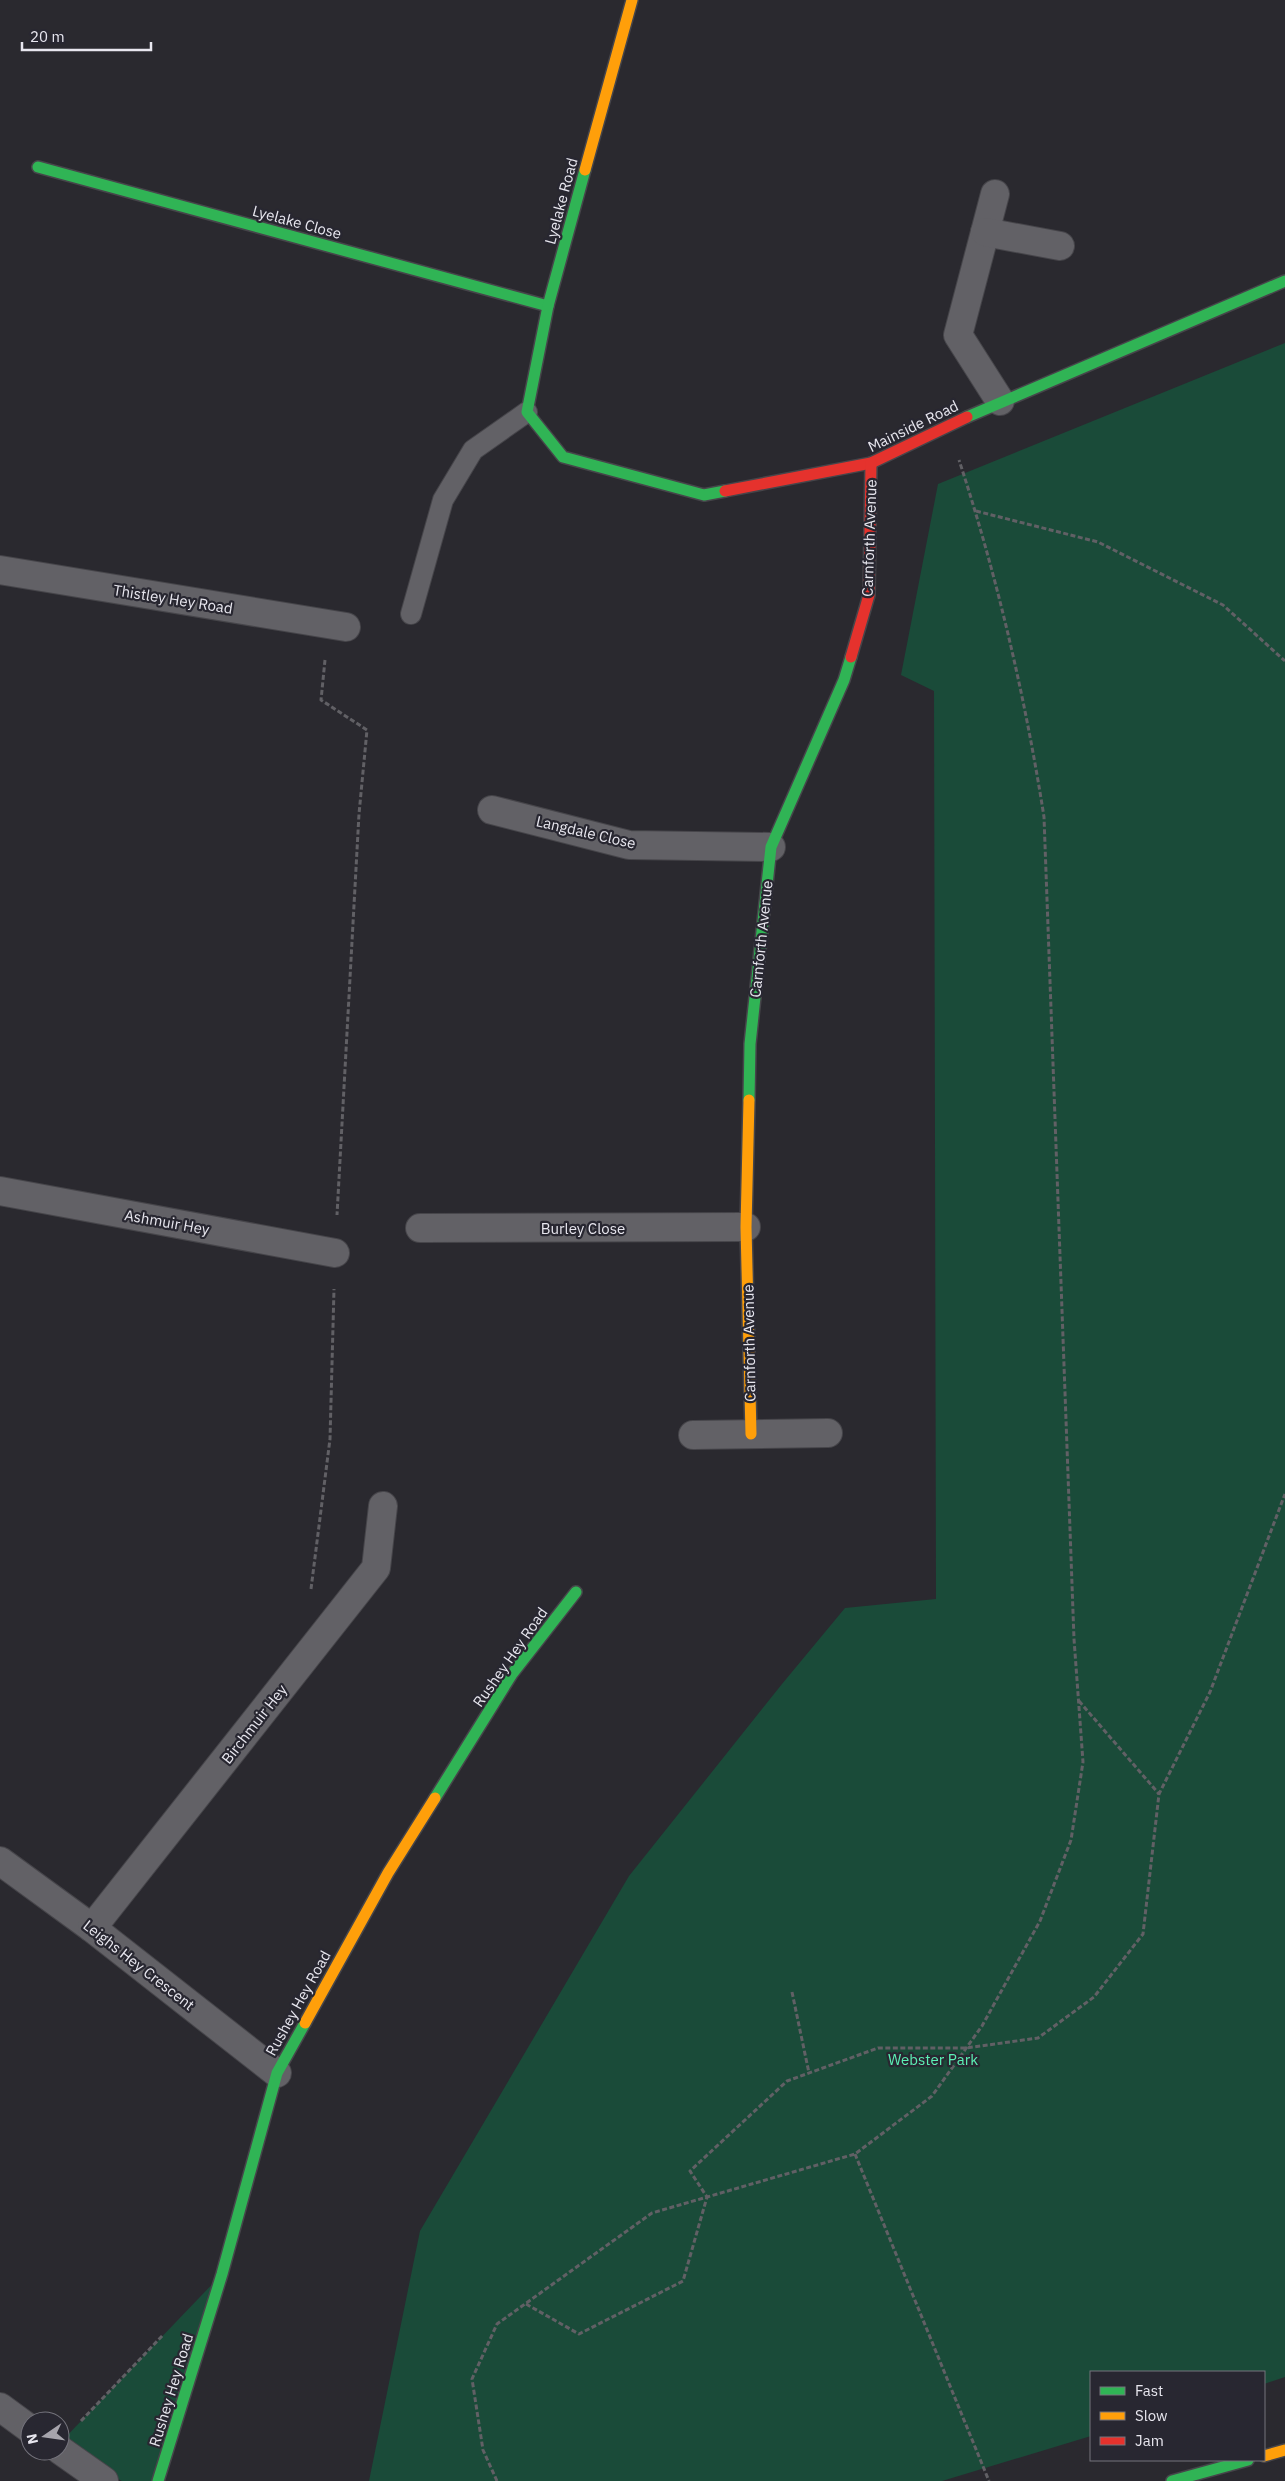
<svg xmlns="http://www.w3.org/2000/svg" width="1285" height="2481" font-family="'IBM Plex Sans',sans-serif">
<rect width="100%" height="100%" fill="#2a292f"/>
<g fill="#1a4b39">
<polygon points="1285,343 1285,2377 1264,2384 1264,2372 1091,2372 1091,2436 942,2481 369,2481 420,2231 629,1876 782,1684 845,1608 936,1599 934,691 901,675 938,484"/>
<polygon points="222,2274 158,2481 122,2481 60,2449 60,2443"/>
</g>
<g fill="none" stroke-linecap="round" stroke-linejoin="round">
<defs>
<polyline id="lane" points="411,614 443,500 473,450 527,412"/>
<g id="street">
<polyline points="995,194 958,335 1000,401"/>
<polyline points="985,232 1060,246"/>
<polyline points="0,570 346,627"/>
<polyline points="492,810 629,845 771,847"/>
<polyline points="0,1191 335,1253"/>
<polyline points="420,1228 746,1227"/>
<polyline points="693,1435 828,1433"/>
<polyline points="0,1861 92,1928 277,2073"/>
<polyline points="92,1928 376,1568 383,1506"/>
<polyline points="0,2407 30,2429"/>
<polyline points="60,2450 104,2481"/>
</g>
<g id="fast">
<polyline points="38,167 548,306"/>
<polyline points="585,170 548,306 527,412 563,457 704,495 725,491"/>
<polyline points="967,417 1285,281"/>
<polyline points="749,1100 750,1044 771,847 844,680 851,657"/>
<polyline points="435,1798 512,1674 576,1592"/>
<polyline points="158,2481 222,2274 277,2073 305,2023"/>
<polyline points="1172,2481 1248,2460"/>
</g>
<g id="slow">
<polyline points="585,170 632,0"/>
<polyline points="749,1100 746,1227 751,1434"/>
<polyline points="305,2023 388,1873 435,1798"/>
<polyline points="1264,2456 1285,2450"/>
</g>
<g id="jam">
<polyline points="725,491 871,463 967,417"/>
<polyline points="851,657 869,595 871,463"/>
</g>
</defs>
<use href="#lane" stroke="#46454a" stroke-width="22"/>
<use href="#street" stroke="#46454a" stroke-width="30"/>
<use href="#fast" stroke="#46454a" stroke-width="14"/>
<use href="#slow" stroke="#46454a" stroke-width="14"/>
<use href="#jam" stroke="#46454a" stroke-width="14"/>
<g stroke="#616065" stroke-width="3" stroke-dasharray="5 2.5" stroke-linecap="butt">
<polyline points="976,511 1098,542 1223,605 1285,661"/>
<polyline points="325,660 321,700 367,730 359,814 337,1215"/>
<polyline points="311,1589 330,1439 334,1289"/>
<polyline points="1079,1701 1159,1794"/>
<polyline points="792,1992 809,2073"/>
<polyline points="855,2154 989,2481"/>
<polyline points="526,2304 579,2334 683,2281 707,2197 690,2171 787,2081 878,2048 966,2048 1038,2038 1094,1997 1143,1934 1159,1794 1210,1692 1285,1494"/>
<polyline points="81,2421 163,2335"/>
<path d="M497,2481l-14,-31 -11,-71 25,-55 155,-111 203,-59 77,-58 50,-70 58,-105 31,-81 12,-78 -9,-123 -30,-822c-19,-121 -47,-241 -85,-357"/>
</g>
<use href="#lane" stroke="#626166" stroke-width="20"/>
<use href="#street" stroke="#626166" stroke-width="28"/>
<use href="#fast" stroke="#30b455" stroke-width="11"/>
<use href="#slow" stroke="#ff9f0a" stroke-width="11"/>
<use href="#jam" stroke="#e5322d" stroke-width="11"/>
</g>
<g text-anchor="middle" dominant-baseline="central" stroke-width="4.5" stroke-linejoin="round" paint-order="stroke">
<g font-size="15" fill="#e8e7ef" stroke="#282731">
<text transform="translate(561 201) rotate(-75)">Lyelake Road</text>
<text transform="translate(297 222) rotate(15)">Lyelake Close</text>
<text transform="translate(913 426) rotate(-26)">Mainside Road</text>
<text transform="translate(869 538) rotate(-88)">Carnforth Avenue</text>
<text transform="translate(173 599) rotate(9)">Thistley Hey Road</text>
<text transform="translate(586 832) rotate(13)">Langdale Close</text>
<text transform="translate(761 939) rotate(-84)">Carnforth Avenue</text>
<text transform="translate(167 1222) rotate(10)">Ashmuir Hey</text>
<text x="583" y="1228">Burley Close</text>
<text transform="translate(749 1343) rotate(-91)">Carnforth Avenue</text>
<text transform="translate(510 1657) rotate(-55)">Rushey Hey Road</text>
<text transform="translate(254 1724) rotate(-52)">Birchmuir Hey</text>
<text transform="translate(139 1965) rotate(38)">Leighs Hey Crescent</text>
<text transform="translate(298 2003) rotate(-61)">Rushey Hey Road</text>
<text transform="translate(171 2390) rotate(-73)">Rushey Hey Road</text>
</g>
<g font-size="15" fill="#5cf1b5" stroke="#282731">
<text x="933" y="2059">Webster Park</text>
</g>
</g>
<rect x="1090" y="2371" width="175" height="90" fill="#282731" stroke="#75747d"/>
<rect x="1100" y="2387" width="25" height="8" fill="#30b455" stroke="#75747d"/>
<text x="1135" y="2396" font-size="15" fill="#e8e7ef">Fast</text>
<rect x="1100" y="2412" width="25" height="8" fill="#ff9f0a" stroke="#75747d"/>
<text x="1135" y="2421" font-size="15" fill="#e8e7ef">Slow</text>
<rect x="1100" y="2437" width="25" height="8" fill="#e5322d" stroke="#75747d"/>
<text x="1135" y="2446" font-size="15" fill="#e8e7ef">Jam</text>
<g transform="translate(45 2436) rotate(257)"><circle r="24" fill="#282731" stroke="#75747d"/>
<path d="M0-4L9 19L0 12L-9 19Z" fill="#a6a4ac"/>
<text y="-8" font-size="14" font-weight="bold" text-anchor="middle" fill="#e8e7ef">N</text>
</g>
<path d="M22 42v8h129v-8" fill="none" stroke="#e8e7ef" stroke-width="2.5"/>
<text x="30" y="42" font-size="15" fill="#e8e7ef" stroke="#282731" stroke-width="4" paint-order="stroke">20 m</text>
</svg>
